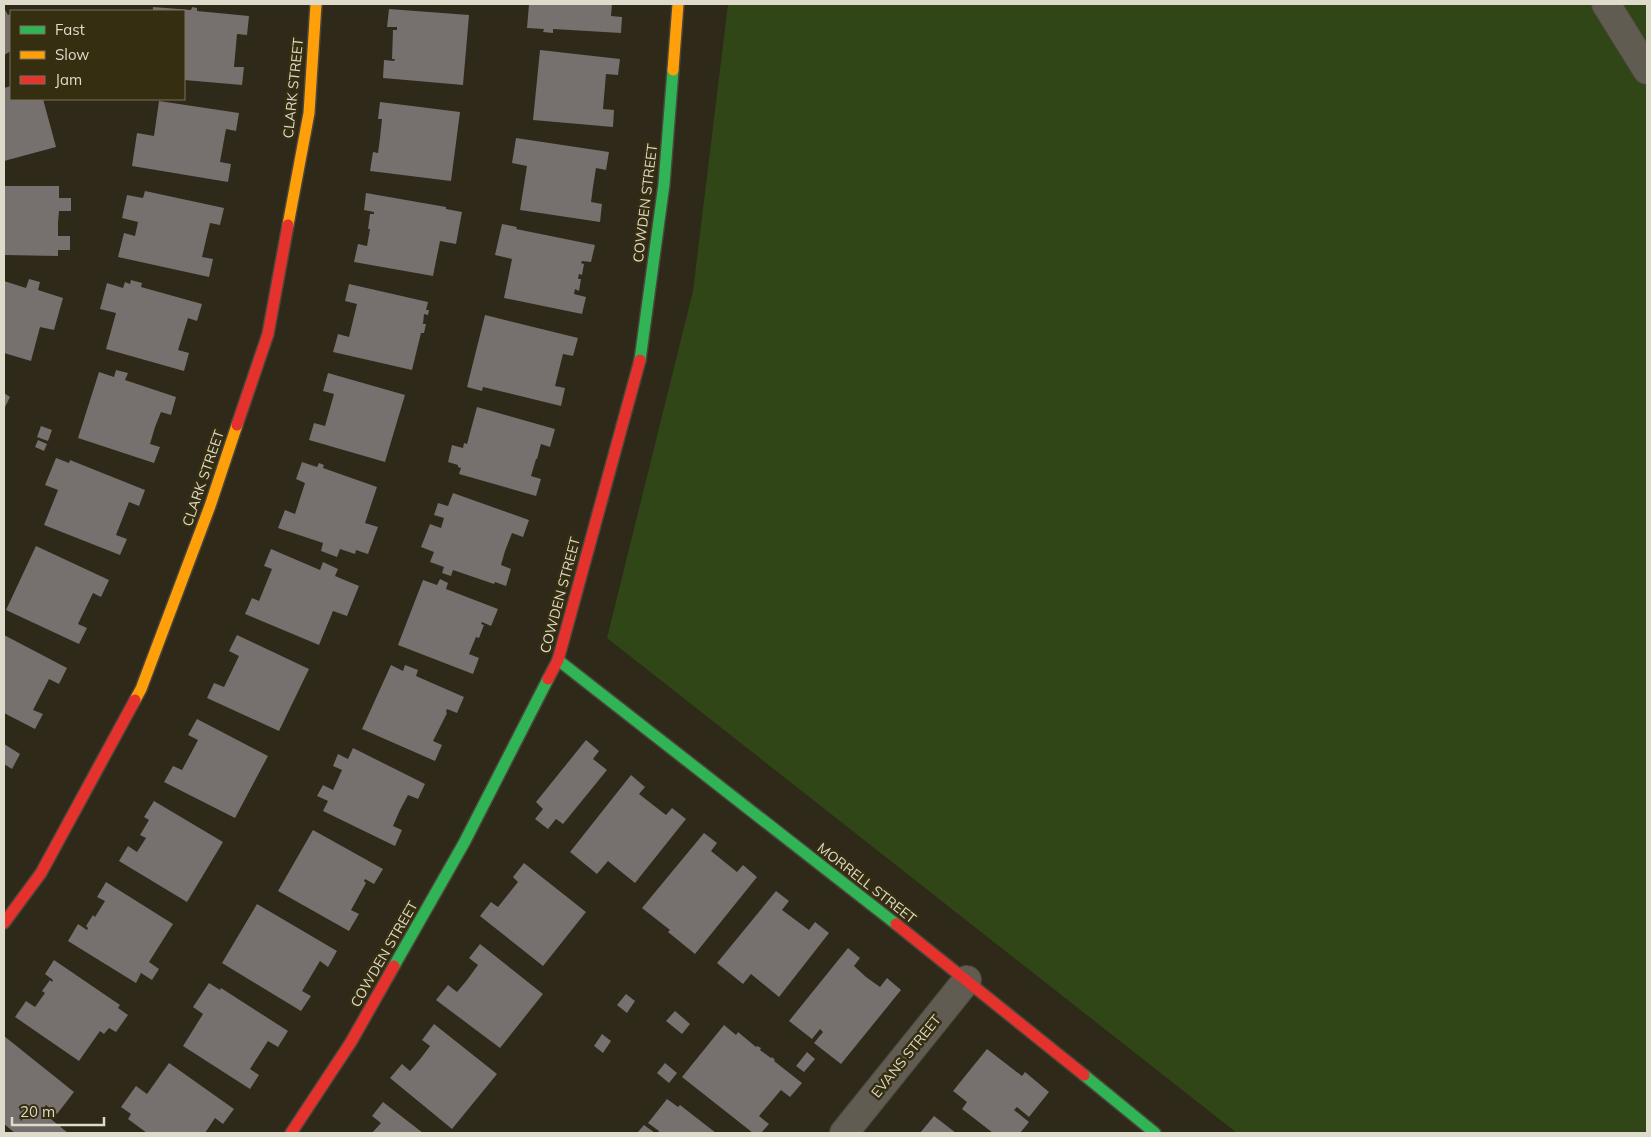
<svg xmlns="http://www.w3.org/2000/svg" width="1651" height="1137" font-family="Mulish,sans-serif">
<rect width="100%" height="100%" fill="#2e2919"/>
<polygon fill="#314617" points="728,4 1647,4 1647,1133 1237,1133 607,638 693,291"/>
<g fill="#76706f">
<polygon points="529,4 612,4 611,16 622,17 621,33 553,29 553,33 543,32 544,29 527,28"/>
<polygon points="153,7 191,10 192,7 197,8 197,11 249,16 247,35 237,34 234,67 244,67 242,85 184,80 184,11 153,11"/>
<polygon points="4,8 8,15 10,14 11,17 11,51 4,55"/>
<polygon points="389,9 469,15 463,85 383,78 384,60 394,61 395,59 392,59 393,30 397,30 397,27 387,27"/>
<polygon points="540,50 620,59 618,75 606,74 603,109 614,110 613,127 533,120"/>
<polygon points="11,86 11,99 43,99 56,147 4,161 4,88"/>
<polygon points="159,101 239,113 236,131 226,129 220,162 231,164 228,182 132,166 137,133 154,136"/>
<polygon points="380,102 460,112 451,181 370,171 373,152 378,153 380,138 382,119 378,119"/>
<polygon points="516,138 609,152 606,170 596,168 593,187 591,202 602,204 600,222 520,210 527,166 512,163"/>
<polygon points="4,186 59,186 59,198 71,198 71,211 59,211 58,223 58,236 70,236 70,250 58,250 58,256 4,255"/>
<polygon points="145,191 224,208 220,225 210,223 202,257 213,259 209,277 118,257 124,233 135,236 138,222 122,218 127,195 143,198"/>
<polygon points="366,193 446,207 446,209 462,212 456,244 440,241 433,276 354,262 358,244 367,246 370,229 368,229 370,214 374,214 374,212 364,210"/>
<polygon points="502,224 517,227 516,229 595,245 591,262 582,261 581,263 584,264 582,275 579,274 578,279 581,279 579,291 575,289 574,294 586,297 582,314 504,298 512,259 495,255"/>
<polygon points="29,279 40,282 38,290 63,298 54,330 40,327 31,361 4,353 4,281 26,288"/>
<polygon points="131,280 142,283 141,287 202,304 197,321 188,318 178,350 189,353 184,371 106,349 116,313 100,309 107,283 123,288 125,282 130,284"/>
<polygon points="349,284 428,302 426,310 429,310 428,315 424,314 423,324 426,324 424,333 421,333 412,370 333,352 338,334 349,337 357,304 345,301"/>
<polygon points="485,315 578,338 573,356 563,354 555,386 565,388 561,406 483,387 482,391 467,387"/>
<polygon points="116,370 128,373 125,380 176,397 171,415 161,412 155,427 150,444 160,447 154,463 78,438 99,372 114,377"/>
<polygon points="328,373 405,395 385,462 309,440 314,423 325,426 334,394 323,391"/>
<polygon points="4,393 10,397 4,409"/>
<polygon points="477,407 555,429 550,447 541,444 537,459 536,459 531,476 541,479 536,496 459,474 461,468 458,467 458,465 448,462 452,445 463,448 464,443 467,444"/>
<polygon points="41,426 52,430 48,441 37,437"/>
<polygon points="38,440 47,444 44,451 35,447"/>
<polygon points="56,458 69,463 70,460 145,490 139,506 129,502 116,535 127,539 120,555 44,525 58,490 45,485"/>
<polygon points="302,462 317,467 319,463 324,465 323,468 377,487 365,523 378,527 368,554 356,550 355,554 340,549 337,557 321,551 323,543 278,528 285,510 295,514 305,483 296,479"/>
<polygon points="453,493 529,520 523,537 512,533 505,551 501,565 511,569 506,586 495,582 494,584 453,570 451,576 442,573 444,567 430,562 434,552 421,547 430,524 441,528 444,518 434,515 438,503 448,506"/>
<polygon points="36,546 109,580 101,597 93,593 78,624 87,628 79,644 6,610"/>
<polygon points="271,549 320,570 323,562 338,569 335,576 359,586 347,616 333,611 319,645 245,614 252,598 259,601 272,569 264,566"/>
<polygon points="440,579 448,583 446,589 498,609 491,626 482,622 481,624 484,625 479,638 476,637 469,654 479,658 473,674 398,645 423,580 437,585"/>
<polygon points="4,635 67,668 59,684 49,679 33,710 43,714 35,729 4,713"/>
<polygon points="237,635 309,669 279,731 207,698 214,683 224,687 239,656 229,651"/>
<polygon points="391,665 403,671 405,665 418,670 416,676 464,697 457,713 447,709 446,712 447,713 433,741 442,745 435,761 362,729"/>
<polygon points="197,719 268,756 235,818 164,782 173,766 182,770 198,740 188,735"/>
<polygon points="586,740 599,751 593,759 607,770 563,824 556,819 548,829 535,819 543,809 536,802"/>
<polygon points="4,744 20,754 12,769 4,764"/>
<polygon points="353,748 425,784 418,799 408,795 400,810 393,826 402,830 395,846 323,811 328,801 317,796 323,785 333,790 342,770 333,766 338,754 348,759"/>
<polygon points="631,775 645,787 639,794 666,815 672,808 686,819 635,883 608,861 597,874 570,852"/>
<polygon points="154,801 223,842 187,902 119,861 128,846 137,852 146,838 140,835 149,820 144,817"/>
<polygon points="313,830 383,869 374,884 365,879 364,881 366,883 351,910 359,914 349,931 278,891"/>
<polygon points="704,833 717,843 711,851 737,872 743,865 757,877 695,954 668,932 670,930 642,908"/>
<polygon points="524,863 586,912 543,966 480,916 491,902 498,907 518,882 513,877"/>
<polygon points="106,882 173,924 149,962 159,969 152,980 141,973 136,983 68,941 78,924 87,930 88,928 86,926 93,915 95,917 105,901 97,897"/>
<polygon points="776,891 789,901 782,910 809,930 815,922 829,933 779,997 751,974 743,984 717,963"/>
<polygon points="257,904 337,951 328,967 320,961 302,991 311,996 301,1011 222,963"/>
<polygon points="480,944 543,994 500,1048 436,1000 448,985 457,992 467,980 478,965 469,958"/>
<polygon points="848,948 860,958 854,966 866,977 880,987 887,978 901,990 841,1064 814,1043 823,1032 820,1029 812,1039 789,1021"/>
<polygon points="54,960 120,1005 118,1008 128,1015 116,1032 109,1028 104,1034 100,1031 79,1061 15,1017 26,1001 35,1007 45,993 42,991 50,980 52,982 53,980 45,974"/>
<polygon points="209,983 220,990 221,988 288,1031 278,1047 268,1041 250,1069 259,1075 250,1089 183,1046 203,1014 193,1007"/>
<polygon points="626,994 635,1001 627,1013 617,1005"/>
<polygon points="675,1011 690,1024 682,1034 666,1021"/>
<polygon points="434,1024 497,1074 452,1129 390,1078 402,1064 410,1071 421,1058 430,1046 422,1040"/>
<polygon points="724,1025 736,1035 738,1032 756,1047 757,1046 761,1048 760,1050 771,1058 772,1057 775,1060 774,1061 802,1083 790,1097 781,1090 759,1116 769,1124 761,1133 753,1133 682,1077"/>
<polygon points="602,1034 611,1041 603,1053 594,1046"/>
<polygon points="4,1036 74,1092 57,1114 46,1105 41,1111 68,1133 47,1132 15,1133 4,1124"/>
<polygon points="987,1049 1022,1076 1025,1072 1049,1092 1029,1117 1017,1107 1014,1110 1029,1122 1020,1133 993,1133 962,1109 967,1102 953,1091"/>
<polygon points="807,1052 815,1059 804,1072 796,1066"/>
<polygon points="169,1063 234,1109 223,1124 215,1118 205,1133 147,1133 128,1119 131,1114 121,1107 136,1086 147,1094"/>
<polygon points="665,1063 677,1073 669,1083 657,1073"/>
<polygon points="667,1099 678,1107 680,1105 716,1133 658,1133 659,1131 648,1123"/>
<polygon points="383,1102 423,1133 372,1133 381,1123 372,1116"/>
<polygon points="934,1116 956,1133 920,1133"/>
<polygon points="644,1125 655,1133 637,1133"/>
</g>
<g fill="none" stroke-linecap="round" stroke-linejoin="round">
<defs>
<g id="street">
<polyline points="1606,4 1647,70"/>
<polyline points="844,1133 967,980"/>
</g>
<g id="fast">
<polyline points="640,360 664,184 673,70"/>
<polyline points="558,660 896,924"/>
<polyline points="394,966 464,843 548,679"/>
<polyline points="1084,1075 1155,1133"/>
</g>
<g id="slow">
<polyline points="673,70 678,4"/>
<polyline points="288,225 309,113 316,4"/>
<polyline points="135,700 141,689 210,506 237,425"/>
</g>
<g id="jam">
<polyline points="237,425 268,334 288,225"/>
<polyline points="548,679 558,660 640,360"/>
<polyline points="4,923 41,873 135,700"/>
<polyline points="896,924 1084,1075"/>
<polyline points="291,1133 351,1042 394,966"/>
</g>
</defs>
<use href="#street" stroke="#4a463a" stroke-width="30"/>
<use href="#fast" stroke="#4a463a" stroke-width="14"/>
<use href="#slow" stroke="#4a463a" stroke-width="14"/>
<use href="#jam" stroke="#4a463a" stroke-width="14"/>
<use href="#street" stroke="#605c51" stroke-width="28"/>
<use href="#fast" stroke="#30b455" stroke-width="11"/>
<use href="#slow" stroke="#ff9f0a" stroke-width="11"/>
<use href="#jam" stroke="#e5322d" stroke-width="11"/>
</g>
<g text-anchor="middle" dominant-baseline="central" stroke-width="5" stroke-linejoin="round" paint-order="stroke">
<g font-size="14" fill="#dfdbca" stroke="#362e11">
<text transform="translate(293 88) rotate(-84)">CLARK STREET</text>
<text transform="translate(645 203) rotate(-83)">COWDEN STREET</text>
<text transform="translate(203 478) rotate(-71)">CLARK STREET</text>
<text transform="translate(560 595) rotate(-75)">COWDEN STREET</text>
<text transform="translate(867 883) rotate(38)">MORRELL STREET</text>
<text transform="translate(384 954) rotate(-60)">COWDEN STREET</text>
<text transform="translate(906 1056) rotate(-51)">EVANS STREET</text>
</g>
</g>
<rect width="1651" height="1137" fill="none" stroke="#dfdbca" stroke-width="10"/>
<rect x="10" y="10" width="175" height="90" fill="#362e11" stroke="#7a735b"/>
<rect x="20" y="26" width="25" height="8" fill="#30b455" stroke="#7a735b"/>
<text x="55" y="35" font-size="15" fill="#dfdbca">Fast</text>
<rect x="20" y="51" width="25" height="8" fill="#ff9f0a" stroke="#7a735b"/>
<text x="55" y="60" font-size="15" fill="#dfdbca">Slow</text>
<rect x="20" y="76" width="25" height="8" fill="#e5322d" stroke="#7a735b"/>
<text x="55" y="85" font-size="15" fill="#dfdbca">Jam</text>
<path d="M12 1117v8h92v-8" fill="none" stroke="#dfdbca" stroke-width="2.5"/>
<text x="20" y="1117" font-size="15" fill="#dfdbca" stroke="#362e11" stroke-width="4" paint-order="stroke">20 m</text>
</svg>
